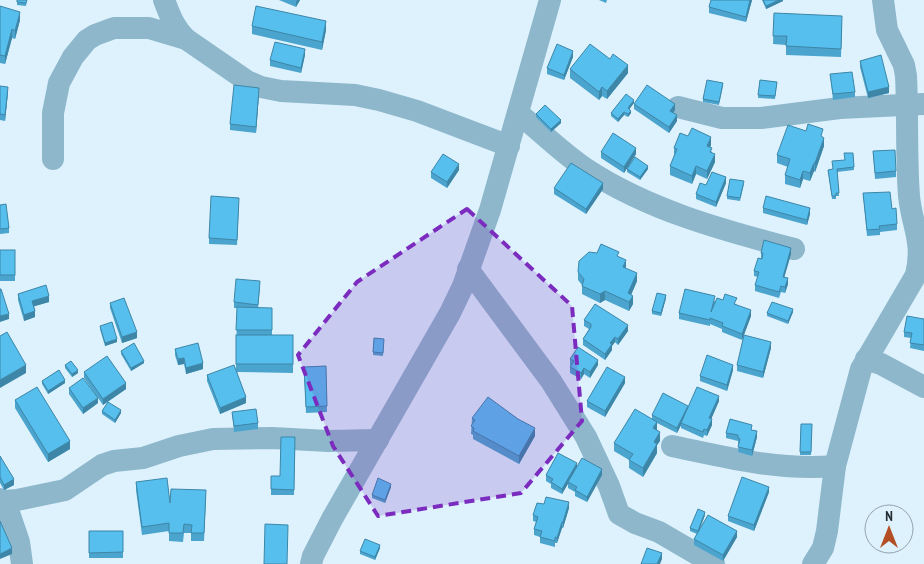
<svg xmlns="http://www.w3.org/2000/svg" width="924" height="564" font-family="'PT Sans Narrow',sans-serif">
<rect width="100%" height="100%" fill="#ddf2fd"/>
<g fill="none" stroke-linecap="round" stroke-linejoin="round">
<g stroke="#8eb7cb" stroke-width="22">
<path d="M164,0c6,15 10,28 22,39l61,42 14,6 20,4 74,4 24,5 38,11 92,35"/>
<polyline points="678,107 722,118 761,118 840,108 924,104"/>
<path d="M518,113c22,18 44,40 68,56 62,41 136,61 208,80"/>
<polyline points="53,159 53,113 59,83 73,57 87,40 95,35 114,28 149,28 186,39"/>
<polyline points="468,269 551,381 586,437 609,486 619,514 635,523 659,532 714,564"/>
<polyline points="866,359 881,364 924,387"/>
<path d="M672,446c53,11 107,25 163,20"/>
<polyline points="0,499 5,501 17,500 65,490 102,465 114,461 143,458 179,446 213,439 272,438 328,441 378,440"/>
<polyline points="5,501 19,542 22,564"/>
<polyline points="311,564 313,556 332,519 450,313 463,286 490,210 550,0"/>
<path d="M813,564l10,-16 4,-17 8,-65 26,-97 55,-94c8,-35 -4,-48 -7,-79 -3,-40 -1,-80 -3,-120l-2,-11 -17,-35 -4,-30"/>
</g>
</g>
<g fill="#4ba4cd">
<polygon points="17,0 27,0 26,6 17,5"/>
<polygon points="279,0 300,0 296,7"/>
<polygon points="599,0 607,0 606,3"/>
<polygon points="711,0 752,0 746,22 709,13 709,7"/>
<polygon points="762,0 783,0 783,1 766,9"/>
<polygon points="0,6 20,20 15,39 12,38 5,64 0,63"/>
<polygon points="774,13 842,25 841,57 786,55 786,45 773,44"/>
<polygon points="252,26 326,30 322,50 252,34"/>
<polygon points="305,55 301,73 270,66 270,60"/>
<polygon points="573,57 564,80 547,74 547,68"/>
<polygon points="860,61 889,93 868,98 860,67"/>
<polygon points="570,69 628,73 607,99 602,96 599,100 570,78"/>
<polygon points="830,74 855,92 855,97 833,100"/>
<polygon points="760,80 777,82 775,99 758,98"/>
<polygon points="0,86 8,92 5,121 0,120"/>
<polygon points="723,86 719,105 703,102 703,99"/>
<polygon points="259,93 256,133 230,130 230,124"/>
<polygon points="634,103 629,109 631,113 628,117 624,115 618,122 611,116 611,113"/>
<polygon points="634,104 675,110 673,113 677,121 669,133 634,109"/>
<polygon points="536,114 561,123 551,132 536,117"/>
<polygon points="688,136 711,145 710,147 715,162 707,179 696,174 692,184 670,175 670,166 674,156 674,148"/>
<polygon points="823,137 824,146 815,172 814,171 810,181 803,179 800,188 785,184 785,175 788,167 777,163 777,155"/>
<polygon points="873,151 896,171 896,177 875,179"/>
<polygon points="601,152 636,154 624,173 601,158"/>
<polygon points="853,153 854,170 837,172 839,196 836,196 836,199 832,199 828,170 833,169"/>
<polygon points="627,169 648,169 640,180 627,172"/>
<polygon points="459,170 447,188 431,178 431,172"/>
<polygon points="726,183 716,207 696,199 696,194"/>
<polygon points="744,184 740,201 727,199 727,196"/>
<polygon points="554,188 603,189 586,214 554,194"/>
<polygon points="863,193 897,224 897,230 880,232 880,235 867,236"/>
<polygon points="239,203 237,245 209,244 209,238"/>
<polygon points="0,205 9,228 9,233 0,234"/>
<polygon points="763,208 810,214 807,225 763,213"/>
<rect x="0" y="250" width="15" height="31"/>
<polygon points="761,253 791,254 784,277 788,284 785,293 781,292 779,298 755,291 755,285 758,277 754,276 754,271 761,258"/>
<polygon points="619,257 626,268 637,281 631,295 633,304 629,311 605,300 600,303 582,294 582,285 578,280 578,272"/>
<polygon points="260,287 258,308 272,308 272,335 293,335 293,373 237,372 246,403 220,414 207,381 207,375 236,371 237,308 234,308 234,302"/>
<polygon points="18,294 49,302 34,306 35,317 24,321 18,300"/>
<polygon points="666,298 661,316 652,314 652,311"/>
<polygon points="715,301 737,304 736,305 751,316 742,340 722,332 722,329 710,324 710,326 679,319 679,313"/>
<polygon points="110,303 137,338 122,343 110,308"/>
<polygon points="793,312 788,324 767,316 767,313"/>
<polygon points="924,319 924,351 910,348 911,338 904,337 904,332"/>
<polygon points="584,320 628,331 618,345 615,342 612,346 612,350 605,360 583,345 583,339 589,329 584,326"/>
<polygon points="100,326 117,342 105,346 100,329"/>
<polygon points="374,338 384,339 383,356 373,355"/>
<polygon points="771,348 763,378 737,371 737,365"/>
<polygon points="175,349 203,369 186,374 184,364 178,365 175,355"/>
<polygon points="121,351 144,363 131,371 121,354"/>
<polygon points="570,359 598,365 590,378 584,374 581,379 570,373 570,367 571,366 570,365"/>
<polygon points="65,365 78,373 72,377 65,368"/>
<polygon points="326,366 327,412 306,413 304,367"/>
<polygon points="733,370 727,391 700,381 700,376"/>
<polygon points="84,372 126,389 103,405 84,378"/>
<polygon points="42,381 65,383 48,394 42,384"/>
<polygon points="625,383 605,417 587,407 587,401"/>
<polygon points="69,388 98,403 83,414 69,394"/>
<polygon points="15,400 70,449 48,462 15,408"/>
<polygon points="719,401 711,419 712,425 707,436 704,435 703,438 681,428 681,425 677,433 657,423 657,430 660,441 657,445 657,453 643,477 629,468 629,460 614,451 614,443 652,419 652,415"/>
<polygon points="102,411 121,413 115,423 102,414"/>
<polygon points="232,412 258,423 258,429 234,432"/>
<polygon points="472,418 535,436 519,464 473,439 473,435 471,434"/>
<polygon points="801,424 812,424 811,455 800,455"/>
<polygon points="752,430 757,437 752,456 738,452 739,444 738,444 738,441 726,438 726,433"/>
<polygon points="295,437 294,495 271,495 271,476 280,476"/>
<polygon points="0,456 14,485 4,490 0,483"/>
<polygon points="577,467 602,475 587,502 575,496 575,492 568,488 568,483 562,494 551,488 551,484 546,481 546,475"/>
<polygon points="136,482 170,503 206,498 204,541 191,541 191,533 184,533 183,542 169,541 169,531 142,535 136,490"/>
<polygon points="391,487 385,503 372,498 372,495"/>
<polygon points="769,492 754,531 728,521 728,516"/>
<polygon points="544,504 569,508 563,528 562,528 557,543 555,543 555,547 540,543 540,537 534,535 534,529 536,522 533,521 533,515"/>
<polygon points="705,515 698,533 737,537 723,561 694,545 694,539 697,534 690,531 690,528"/>
<rect x="89" y="531" width="34" height="27"/>
<polygon points="380,548 375,560 360,554 360,551"/>
</g>
<g fill="#3d86a7">
<polygon points="297,0 300,0 296,7 296,2"/>
<polygon points="750,0 752,0 746,22 746,17"/>
<polygon points="779,0 783,0 783,1 766,9 766,6"/>
<polygon points="20,12 20,20 15,39 15,31"/>
<polygon points="326,21 326,30 322,50 322,42"/>
<polygon points="12,29 12,38 5,64 5,56"/>
<polygon points="305,49 305,55 301,73 301,68"/>
<polygon points="573,51 573,57 564,80 564,75"/>
<polygon points="628,65 628,73 607,99 607,91"/>
<polygon points="8,87 8,92 5,121 5,115"/>
<polygon points="602,87 602,96 599,100 599,92"/>
<polygon points="889,87 889,93 868,98 868,92"/>
<polygon points="259,88 259,93 256,133 256,127"/>
<polygon points="634,100 634,103 628,111 628,108"/>
<polygon points="675,104 675,110 670,117 670,111"/>
<polygon points="631,111 631,113 628,117 628,114"/>
<polygon points="624,112 624,115 618,122 618,119"/>
<polygon points="677,115 677,121 669,133 669,127"/>
<polygon points="561,120 561,123 551,132 551,129"/>
<polygon points="711,137 711,145 707,154 707,146"/>
<polygon points="824,138 824,146 815,172 815,163"/>
<polygon points="636,148 636,154 624,173 624,167"/>
<polygon points="715,154 715,162 707,179 707,171"/>
<polygon points="814,163 814,171 810,181 810,173"/>
<polygon points="459,164 459,170 447,188 447,182"/>
<polygon points="648,166 648,169 640,180 640,177"/>
<polygon points="696,166 696,174 692,184 692,176"/>
<polygon points="803,171 803,179 800,188 800,180"/>
<polygon points="726,177 726,183 716,207 716,202"/>
<polygon points="603,183 603,189 586,214 586,209"/>
<polygon points="810,208 810,214 807,225 807,220"/>
<polygon points="791,248 791,254 783,282 783,277"/>
<polygon points="626,260 626,268 623,267"/>
<polygon points="637,273 637,281 628,302 628,293"/>
<polygon points="788,278 788,284 785,293 785,287"/>
<polygon points="605,291 605,300 600,303 600,294"/>
<polygon points="666,295 666,298 661,316 661,313"/>
<polygon points="49,296 49,302 32,307 32,301"/>
<polygon points="633,296 633,304 629,311 629,302"/>
<polygon points="793,309 793,312 788,324 788,321"/>
<polygon points="751,310 751,316 742,340 742,334"/>
<polygon points="35,311 35,317 24,321 24,315"/>
<polygon points="9,314 9,319 0,322 0,316"/>
<polygon points="628,325 628,331 618,345 618,339"/>
<polygon points="137,332 137,338 122,343 122,337"/>
<polygon points="615,337 615,342 612,346 612,350 605,360 605,354 610,343"/>
<polygon points="117,339 117,342 105,346 105,343"/>
<polygon points="771,342 771,348 763,378 763,372"/>
<polygon points="184,358 184,364 178,365 178,359"/>
<polygon points="598,360 598,365 590,378 590,372"/>
<polygon points="144,361 144,363 131,371 131,368"/>
<polygon points="203,363 203,369 186,374 186,368"/>
<polygon points="26,365 26,373 0,388 0,380"/>
<polygon points="733,365 733,370 727,391 727,385"/>
<polygon points="584,368 584,374 581,379 581,373"/>
<polygon points="78,370 78,373 72,377 72,374"/>
<polygon points="625,377 625,383 605,417 605,411"/>
<polygon points="65,380 65,383 48,394 48,391"/>
<polygon points="126,383 126,389 103,405 103,399"/>
<polygon points="719,396 719,401 709,424 709,418"/>
<polygon points="246,397 246,403 220,414 220,408"/>
<polygon points="98,398 98,403 83,414 83,408"/>
<polygon points="688,406 688,412 681,423 681,425 677,433 677,428"/>
<polygon points="121,410 121,413 115,423 115,420"/>
<polygon points="712,419 712,425 707,436 707,430"/>
<polygon points="657,422 657,430 653,428"/>
<polygon points="535,428 535,436 519,464 519,456"/>
<polygon points="757,431 757,437 752,456 752,450"/>
<polygon points="660,432 660,441 657,445 657,453 643,477 643,468 654,442"/>
<polygon points="70,441 70,449 48,462 48,454"/>
<polygon points="577,463 577,469 562,494 562,489"/>
<polygon points="602,469 602,475 587,502 587,497"/>
<polygon points="14,479 14,485 4,490 4,485"/>
<polygon points="391,484 391,487 385,503 385,500"/>
<polygon points="769,487 769,492 754,531 754,525"/>
<polygon points="569,502 569,508 563,528 563,522"/>
<polygon points="705,512 705,515 698,534 698,531"/>
<polygon points="562,522 562,528 557,543 557,538"/>
<polygon points="737,531 737,537 723,561 723,555"/>
<polygon points="380,545 380,548 375,560 375,557"/>
<polygon points="12,548 12,554 0,559 0,554"/>
<polygon points="662,553 662,559 660,564 657,564"/>
</g>
<g fill="#57bfee" stroke="#3d86a7">
<polygon points="17,0 27,0 26,3 17,2"/>
<polygon points="711,0 750,0 746,17 709,7"/>
<polygon points="763,0 779,0 766,6"/>
<polygon points="0,6 20,12 15,31 12,29 5,56 0,55"/>
<polygon points="256,6 326,21 322,42 252,26"/>
<polygon points="774,13 842,16 841,49 786,46 787,36 773,36"/>
<polygon points="275,42 305,49 301,68 270,60"/>
<polygon points="557,44 573,51 564,75 547,68"/>
<polygon points="590,44 610,59 613,54 628,65 607,91 602,87 599,92 570,69"/>
<polygon points="881,55 889,87 868,92 860,61"/>
<polygon points="852,72 855,92 833,94 830,74"/>
<polygon points="707,80 723,83 719,102 703,99"/>
<polygon points="760,80 777,82 775,96 758,95"/>
<polygon points="234,85 259,88 256,127 230,124"/>
<polygon points="647,85 675,104 670,111 677,115 669,127 634,104"/>
<polygon points="0,86 8,87 5,115 0,114"/>
<polygon points="626,94 634,100 628,108 631,111 628,114 624,112 618,119 611,113"/>
<polygon points="545,105 561,120 551,129 536,114"/>
<polygon points="808,124 823,129 821,136 824,138 815,163 814,163 810,173 803,171 800,180 785,175 790,159 777,155 788,125 806,131"/>
<polygon points="692,128 711,137 707,146 712,148 710,152 715,154 707,171 696,166 692,176 670,166 677,149 674,148 680,133 688,136"/>
<polygon points="613,133 636,148 624,167 601,152"/>
<polygon points="895,150 896,171 875,173 873,151"/>
<polygon points="844,153 853,153 854,167 837,169 839,193 836,193 836,196 832,196 828,170 833,169 832,161 845,160"/>
<polygon points="443,154 459,164 447,182 431,172"/>
<polygon points="635,157 648,166 640,177 627,169"/>
<polygon points="571,163 603,183 586,209 554,188"/>
<polygon points="712,172 726,177 716,202 696,194 700,183 706,185"/>
<polygon points="730,179 744,181 740,198 727,196"/>
<polygon points="890,192 892,209 896,208 897,224 879,226 880,229 867,230 863,193"/>
<polygon points="211,196 239,198 237,240 209,238"/>
<polygon points="766,196 810,208 807,220 763,208"/>
<polygon points="6,204 9,228 0,229 0,205"/>
<polygon points="764,240 791,248 783,277 788,278 785,287 781,286 779,292 755,285 759,272 754,271 758,258 762,259 763,253 761,253"/>
<polygon points="601,244 619,252 617,256 626,260 623,267 637,273 628,293 633,296 629,302 605,291 600,294 582,286 584,279 578,272 579,261 589,252 597,253"/>
<rect x="0" y="250" width="15" height="25"/>
<polygon points="236,279 260,281 258,305 234,302"/>
<polygon points="46,285 49,296 32,301 35,311 24,315 18,294"/>
<polygon points="0,289 1,289 9,314 0,316"/>
<polygon points="685,289 715,296 711,312 717,298 723,300 725,294 737,298 734,304 751,310 742,334 722,326 723,323 710,318 710,320 679,313"/>
<polygon points="657,293 666,295 661,313 652,311"/>
<polygon points="124,298 137,332 122,337 110,303"/>
<polygon points="772,302 793,309 788,321 767,313"/>
<polygon points="595,304 628,325 618,339 615,337 610,343 612,344 605,354 583,339 591,327 591,324 584,320"/>
<polygon points="237,307 272,308 272,330 236,330"/>
<polygon points="907,316 924,319 924,345 910,343 912,333 904,332"/>
<polygon points="112,322 117,339 105,343 100,326"/>
<polygon points="7,332 26,365 0,380 0,336"/>
<rect x="236" y="335" width="57" height="29"/>
<polygon points="744,335 771,342 763,372 737,365"/>
<polygon points="374,338 384,339 383,353 373,352"/>
<polygon points="134,343 144,361 131,368 121,351"/>
<polygon points="198,343 203,363 186,368 184,358 178,359 175,349"/>
<polygon points="578,347 598,360 590,372 584,368 581,373 570,367 574,361 570,359"/>
<polygon points="707,355 733,365 727,385 700,376"/>
<polygon points="107,356 126,383 103,399 84,372"/>
<polygon points="71,361 78,370 72,374 65,365"/>
<polygon points="234,365 246,397 220,408 207,375"/>
<polygon points="326,366 327,406 306,407 304,367"/>
<polygon points="607,367 625,377 605,411 587,401"/>
<polygon points="59,370 65,380 48,391 42,381"/>
<polygon points="83,378 98,398 83,408 69,388"/>
<polygon points="37,387 70,441 48,454 15,400"/>
<polygon points="697,387 719,396 709,418 712,419 707,430 704,429 703,432 681,423"/>
<polygon points="663,393 688,406 677,428 652,415"/>
<polygon points="488,397 518,419 535,428 519,456 473,431 474,428 471,426 475,420 472,418"/>
<polygon points="108,402 121,410 115,420 102,411"/>
<polygon points="256,409 258,423 234,426 232,412"/>
<polygon points="635,409 657,422 653,428 660,432 654,442 657,444 643,468 629,460 633,454 614,443"/>
<polygon points="730,419 752,425 751,430 757,431 752,450 738,447 740,439 738,438 738,435 726,433"/>
<polygon points="801,424 812,424 811,452 800,452"/>
<polygon points="281,437 295,437 294,490 271,489 271,476 280,476"/>
<polygon points="558,453 577,463 562,489 551,482 553,479 546,475"/>
<polygon points="0,456 14,479 4,485 0,477"/>
<polygon points="582,458 602,469 587,497 575,490 577,487 568,482"/>
<polygon points="742,477 769,487 754,525 728,516"/>
<polygon points="167,478 170,503 171,489 206,490 204,533 191,533 192,525 184,524 183,533 169,533 169,523 142,527 136,482"/>
<polygon points="378,478 391,484 385,500 372,495"/>
<polygon points="546,497 569,502 563,522 562,522 557,538 555,537 555,541 540,537 542,531 534,529 538,517 533,515 537,503 544,504"/>
<polygon points="698,509 705,512 698,531 690,528"/>
<polygon points="708,515 737,531 723,555 694,539"/>
<polygon points="0,521 12,548 0,554"/>
<polygon points="265,524 288,525 287,564 264,564"/>
<polygon points="89,531 123,531 123,552 89,553"/>
<polygon points="365,539 380,545 375,557 360,551"/>
<polygon points="647,548 662,553 657,564 641,564"/>
</g>
<path fill="#7b2cbf" fill-opacity="0.2" stroke="#7b2cbf" stroke-width="4" stroke-dasharray="10 6" stroke-linejoin="round" d="M467,209l105,97 10,115 -61,72 -143,23 -45,-70 -35,-91 59,-73z"/>
<g transform="translate(889 529)"><circle r="24" fill="#ddf2fd" stroke="#93a3ab"/>
<path d="M0-4L9 19L0 12L-9 19Z" fill="#b44e24"/>
<text y="-8" font-size="14" font-weight="bold" text-anchor="middle" fill="#242d31">N</text>
</g>
</svg>
